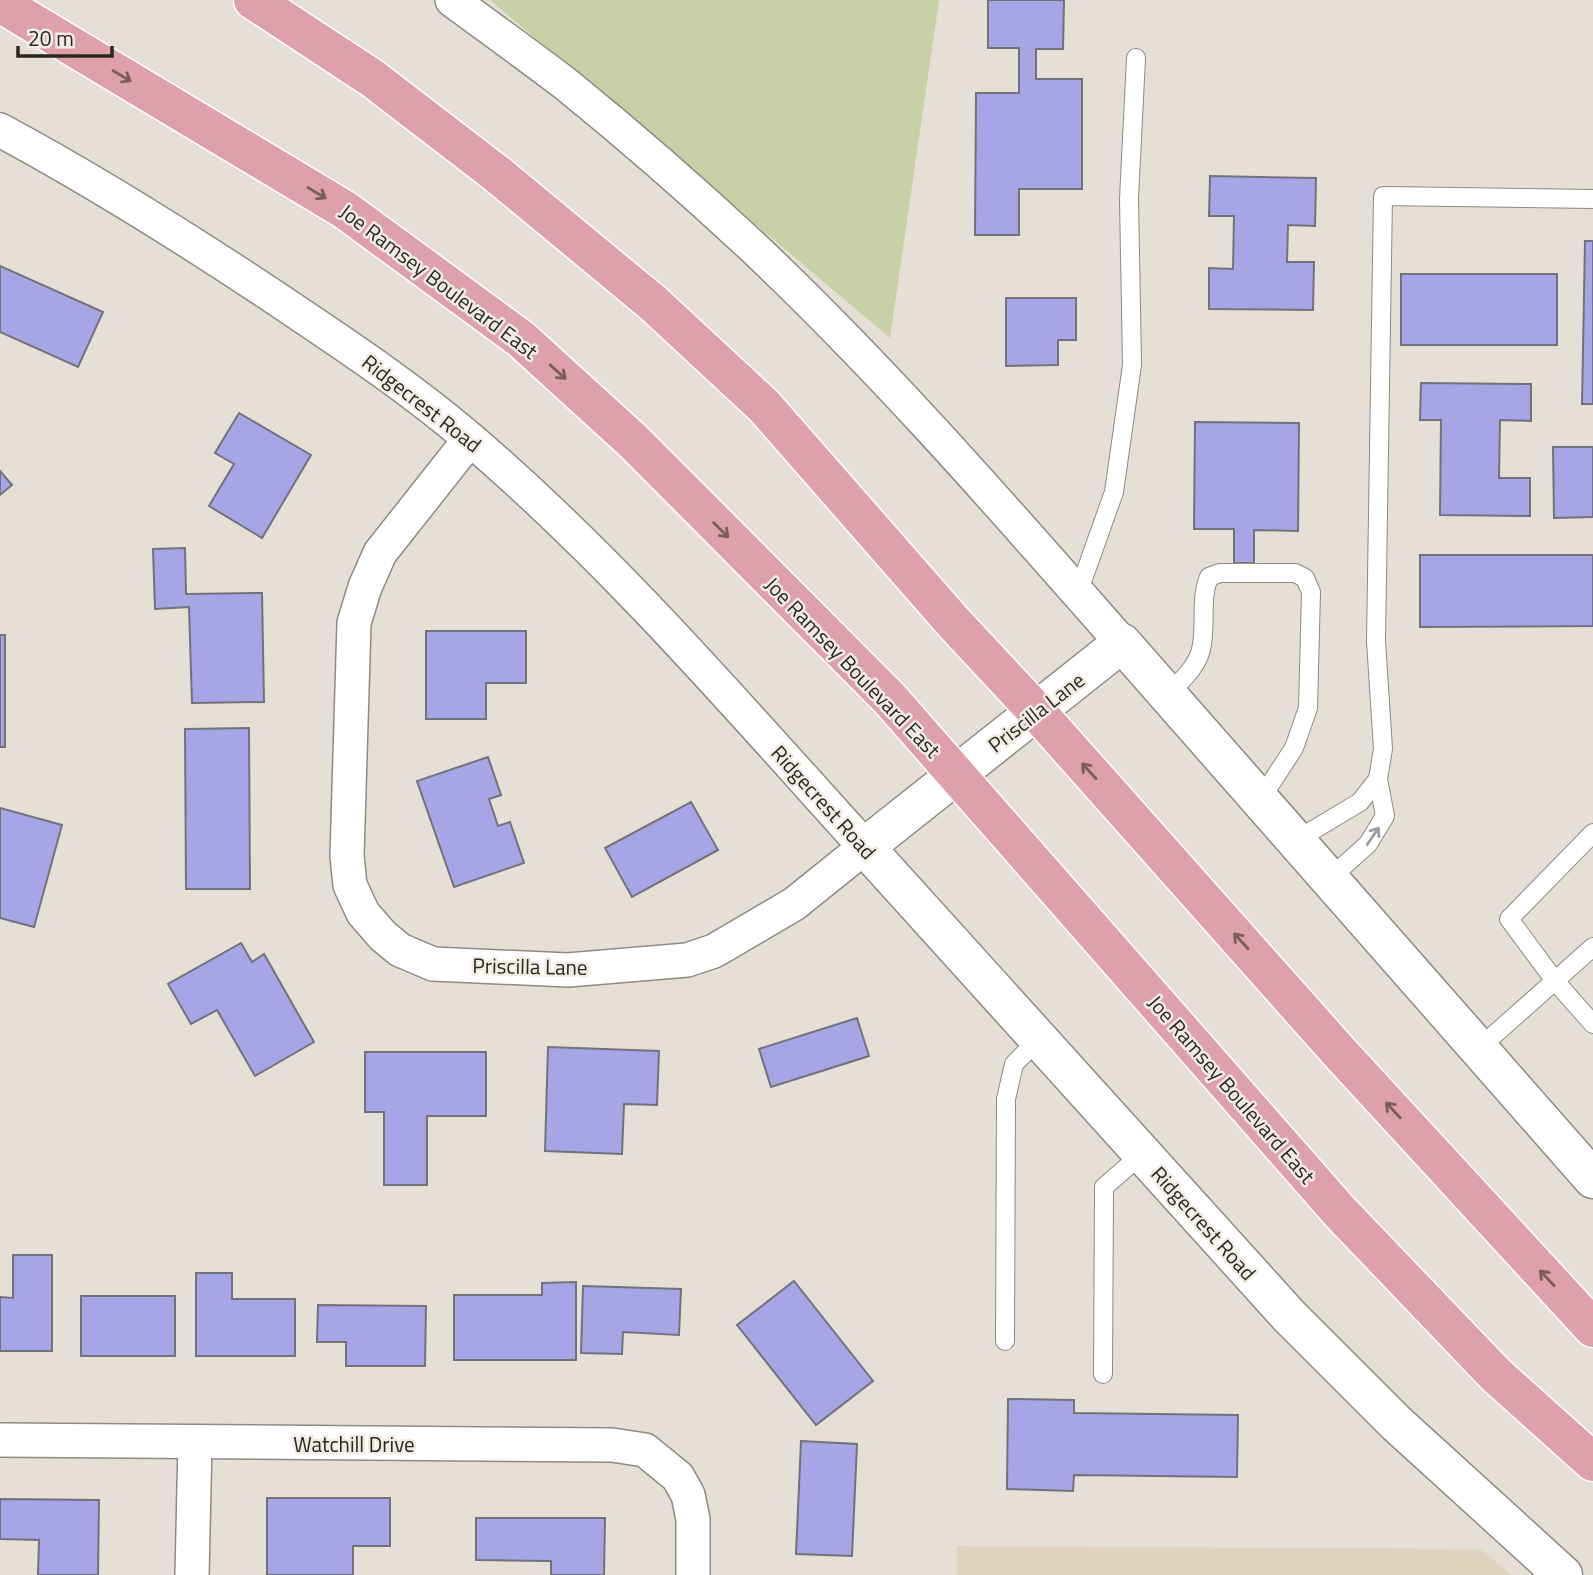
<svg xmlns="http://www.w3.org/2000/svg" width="1593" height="1575" font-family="'Titillium Web',sans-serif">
<rect width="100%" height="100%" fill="#e5dfd5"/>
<polygon fill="#e0d4c0" points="957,1546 1481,1549 1511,1575 957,1575"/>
<polygon fill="#c8d0a7" points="490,0 939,0 890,338"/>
<g fill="#a6a5e5" stroke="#71727b" stroke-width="2">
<polygon points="988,0 1064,0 1063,49 1036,49 1036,79 1082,79 1082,189 1019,189 1019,235 975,235 976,93 1019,93 1019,48 988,48"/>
<polygon points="1210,176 1316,178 1315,226 1288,225 1287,262 1314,262 1313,310 1209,309 1209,268 1233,269 1234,216 1209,216"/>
<polygon points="1585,241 1593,241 1593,404 1582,404"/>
<polygon points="0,266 103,312 78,367 0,332"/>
<rect x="1401" y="274" width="156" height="71"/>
<polygon points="1006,298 1076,298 1076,340 1058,340 1058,365 1006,366"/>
<polygon points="1421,383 1531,384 1531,421 1500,420 1499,478 1530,478 1530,516 1440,515 1441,420 1420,420"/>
<polygon points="239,413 311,455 262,538 209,506 234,464 215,453"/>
<polygon points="1195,422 1299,423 1298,531 1254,530 1254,563 1234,563 1234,529 1194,529"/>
<polygon points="1553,447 1593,447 1593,517 1554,518"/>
<polygon points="0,471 12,485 0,495"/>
<polygon points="185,548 186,594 262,593 264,702 192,703 189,607 155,609 153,549"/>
<polygon points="1420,555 1593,555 1593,626 1420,627"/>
<polygon points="426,631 526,631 526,683 486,683 486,719 426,719"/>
<rect x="0" y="635" width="5" height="112"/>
<polygon points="249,728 250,889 186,889 185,729"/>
<polygon points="488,757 501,795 489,799 498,826 510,822 524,863 454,887 417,781"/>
<polygon points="691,802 718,850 632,897 605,848"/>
<polygon points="0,808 62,825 34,927 0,918"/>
<polygon points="241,943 252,962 264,954 314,1042 255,1076 217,1010 191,1024 168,984"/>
<polygon points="857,1018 869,1056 771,1087 759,1049"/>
<polygon points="548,1047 659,1051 657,1105 624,1104 622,1154 545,1151"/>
<polygon points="365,1052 486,1052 486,1116 427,1116 427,1185 384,1185 384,1112 365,1112"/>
<polygon points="13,1255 52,1255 52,1351 0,1351 0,1297 13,1298"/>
<polygon points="196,1273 232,1273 232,1299 295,1299 295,1356 196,1356"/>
<polygon points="794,1281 873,1381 816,1425 737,1325"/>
<polygon points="576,1282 576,1360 454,1360 454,1295 542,1295 542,1283"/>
<polygon points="583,1286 681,1289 679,1335 623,1332 622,1354 581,1353"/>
<rect x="81" y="1296" width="94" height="60"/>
<polygon points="318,1305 426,1306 425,1366 346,1366 346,1342 317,1342"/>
<polygon points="1008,1399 1074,1400 1074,1413 1238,1415 1237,1477 1074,1475 1073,1491 1007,1489"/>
<polygon points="801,1441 857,1444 852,1556 796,1554"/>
<polygon points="267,1498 390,1498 390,1546 353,1546 353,1575 267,1575"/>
<polygon points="0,1499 99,1500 98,1575 38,1575 39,1540 0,1539"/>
<polygon points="476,1518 605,1518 604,1575 551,1575 551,1561 476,1560"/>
</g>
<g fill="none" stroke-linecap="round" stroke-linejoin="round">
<defs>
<g id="service">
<polyline points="1078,593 1114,492 1132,365 1129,199 1136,58"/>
<path d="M1167,695c14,-14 33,-30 35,-51 4,-23 -2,-45 7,-67l11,-4h75l10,5 6,14 -3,116 -14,40 -34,52"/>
<polyline points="1593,833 1509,919 1555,981 1593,1024"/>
<polyline points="1295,841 1360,802 1378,779"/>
<polyline points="1329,879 1368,844 1385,816 1378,779 1383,749 1376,641 1383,196 1593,199"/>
<polyline points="1478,1049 1593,947"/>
<polyline points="1005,1341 1006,1099 1014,1064 1039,1039"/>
<polyline points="1103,1374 1104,1187 1142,1154"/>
</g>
<g id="minor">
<path d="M452,0c38,28 77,56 115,85 64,52 127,107 187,163 131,124 249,260 368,395"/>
<path d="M0,130c95,51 187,109 277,169 67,45 131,87 193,140 144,123 268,268 395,408l-71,57 -80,47 -27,9 -119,10 -135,-6 -33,-14 -17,-14 -20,-23 -13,-28 -3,-29 7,-233 11,-36 15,-34 90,-114"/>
<polyline points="0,1440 612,1445 645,1450 678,1477 688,1495 693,1519 693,1575"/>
<polyline points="192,1575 195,1443"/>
</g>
<polyline id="tertiary" points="1563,1575 1395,1422 1290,1317 865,847 1122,643 1593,1179"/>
<g id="trunk">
<polyline points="253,0 372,78 497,174 653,303 764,406 954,623 1036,711 1340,1053 1593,1328"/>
<polyline points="0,3 345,210 521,339 633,441 889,698 1340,1212 1496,1375 1593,1462"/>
</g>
</defs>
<use href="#service" stroke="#908a82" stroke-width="20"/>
<use href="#minor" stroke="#908a82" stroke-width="36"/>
<use href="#tertiary" stroke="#908a82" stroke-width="41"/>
<use href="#trunk" stroke="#fff" stroke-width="41"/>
<use href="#service" stroke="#fff" stroke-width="18"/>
<use href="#minor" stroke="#fff" stroke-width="33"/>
<use href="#tertiary" stroke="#fff" stroke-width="38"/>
<use href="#trunk" stroke="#dea0aa" stroke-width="38"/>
</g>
<defs><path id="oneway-shaft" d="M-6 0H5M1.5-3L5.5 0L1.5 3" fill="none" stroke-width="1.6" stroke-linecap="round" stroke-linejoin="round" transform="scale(1.75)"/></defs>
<g stroke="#7a5d60">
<use href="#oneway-shaft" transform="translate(122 76) rotate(31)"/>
<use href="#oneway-shaft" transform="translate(317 193) rotate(31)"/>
<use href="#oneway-shaft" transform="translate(558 372) rotate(42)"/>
<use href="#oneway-shaft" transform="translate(721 530) rotate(45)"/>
<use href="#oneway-shaft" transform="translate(1089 771) rotate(-132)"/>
<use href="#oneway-shaft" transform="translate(1241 941) rotate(-132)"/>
<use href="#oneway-shaft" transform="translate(1393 1110) rotate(-133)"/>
<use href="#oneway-shaft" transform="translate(1547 1278) rotate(-133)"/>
</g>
<use stroke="#9f9e9c" href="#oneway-shaft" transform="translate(1373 836) rotate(-56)"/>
<g text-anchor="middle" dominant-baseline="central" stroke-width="5" stroke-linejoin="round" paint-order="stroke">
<g font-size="21" fill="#292723" stroke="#f2ece2">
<text transform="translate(439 281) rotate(37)">Joe Ramsey Boulevard East</text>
<text transform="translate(422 403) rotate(38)">Ridgecrest Road</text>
<text transform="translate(853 667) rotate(46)">Joe Ramsey Boulevard East</text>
<text transform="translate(1036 712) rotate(-38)">Priscilla Lane</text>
<text transform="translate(824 802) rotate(48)">Ridgecrest Road</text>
<text transform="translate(530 966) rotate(1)">Priscilla Lane</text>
<text transform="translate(1232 1089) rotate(49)">Joe Ramsey Boulevard East</text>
<text transform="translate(1204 1223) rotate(48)">Ridgecrest Road</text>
<text x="354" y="1444">Watchill Drive</text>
</g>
</g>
<path d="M18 46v10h94v-10" fill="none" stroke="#292723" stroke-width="3.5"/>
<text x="28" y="46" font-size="21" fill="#292723" stroke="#f2ece2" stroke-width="5" paint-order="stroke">20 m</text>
</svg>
